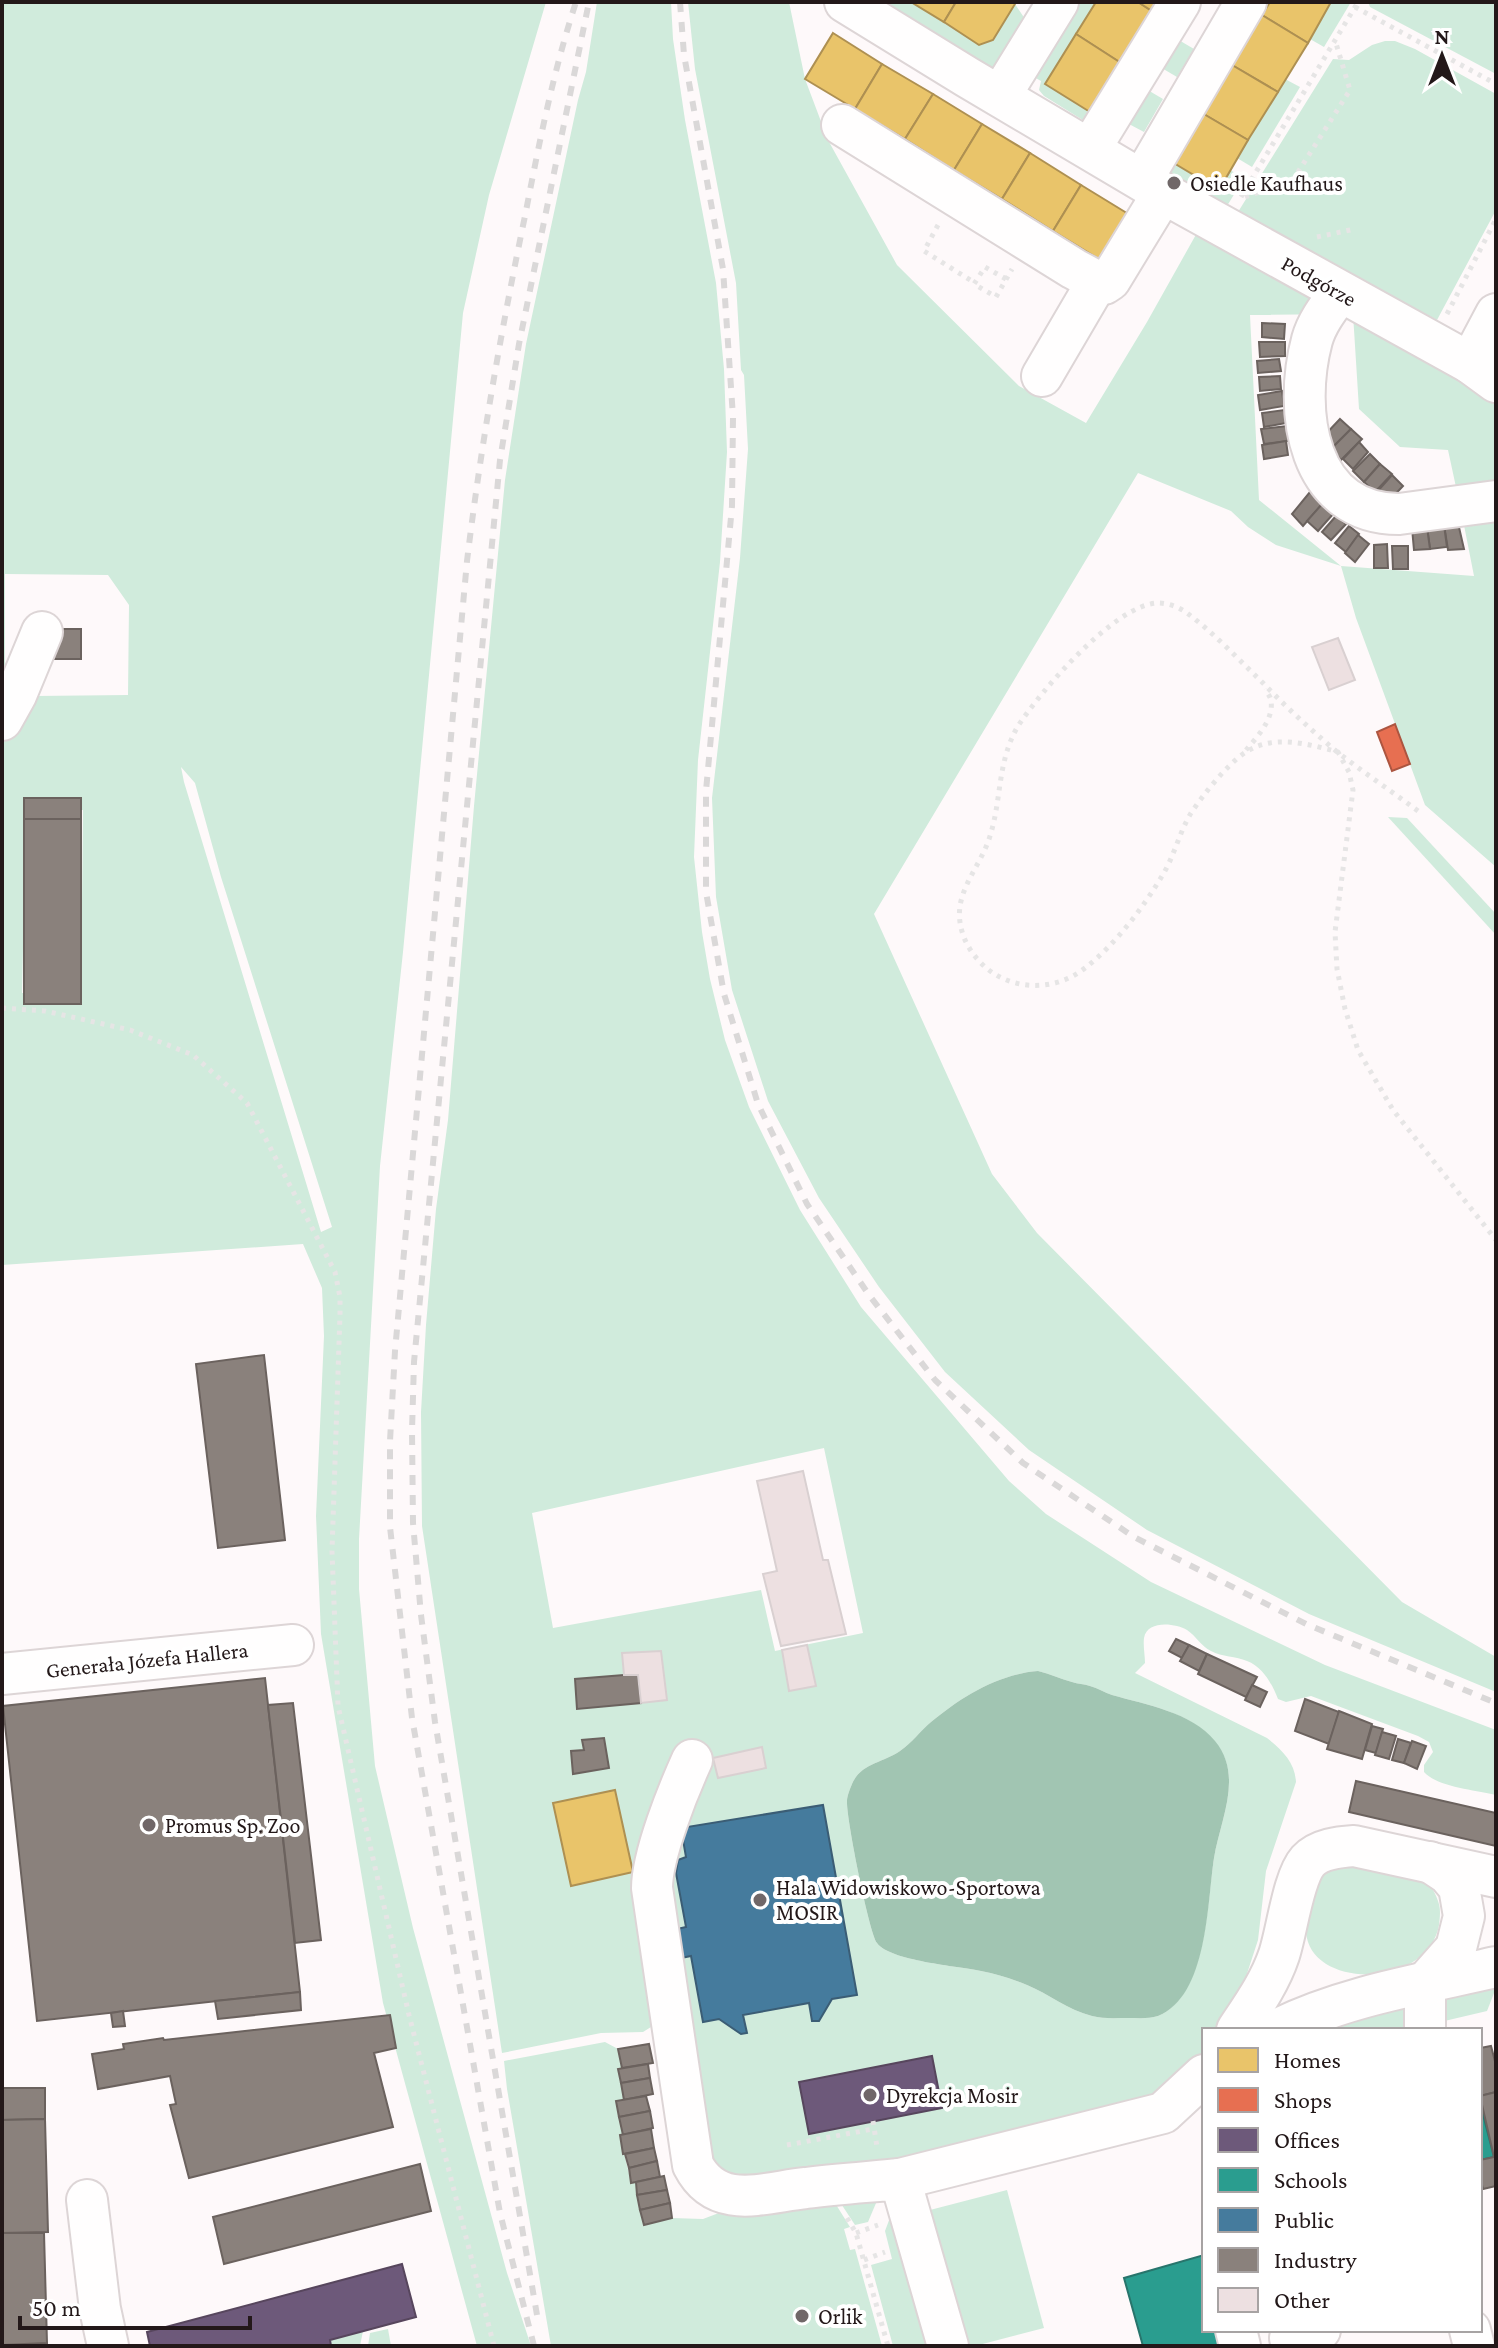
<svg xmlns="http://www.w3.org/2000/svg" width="1498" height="2348" font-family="'Crimson Pro',serif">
<rect width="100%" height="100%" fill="#fef9fa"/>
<g fill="#d0ebdc" fill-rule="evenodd">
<path d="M2,2h544l-57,193 -26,118 -60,639 -23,214 -21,373v50l16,177 38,162 94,345 24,73h-54l-94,-343 -62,-369 -5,-118 8,-180 -2,-48 -19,-44 -301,21v-535l33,-34 93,-1 1,-90 -21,-30 -103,-1v106l-3,6zM181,767l14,16 26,94 111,350 -11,5 -137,-450zM26,809l57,1 -2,184 -59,-1z"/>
<path d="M597,2h74l2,37 12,81 31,163 8,86 3,83 -7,110 -22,198 -4,97 8,75 8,47 15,61 24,67 51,103 61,97 148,174 37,33 105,68 174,83 171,65v65c-20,-5 -59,-8 -72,-23v-7l9,-13 -4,-10 -11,-6 -107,-40 -25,6 -8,-3c-6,-15 -15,-32 -31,-38 -11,-5 -25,-4 -36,-10 -10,-5 -15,-15 -24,-21 -12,-7 -40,-10 -43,8 -1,8 1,17 1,25l-10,10 132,65c15,12 28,24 29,44l-30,89 -8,69 -17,52 -23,38h-14v22l-6,9 -44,40 -259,60 -143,23 -34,-7 -11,-11 -4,-10 -40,-273v-10l21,-76 15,-42 -13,2 -11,6 -40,112 18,114 1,28 -3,10 -8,5 -42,1 -99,20 -80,-527 -1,-114 5,-87 10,-116 12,-89 26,-314 31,-326 21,-136 52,-244 8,-28zM824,1448l39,185 -88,18 -14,-61 -208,38 -21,-115zM1038,1671c12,3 23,8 34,11 6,2 12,2 18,4 8,2 15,7 22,9 35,10 79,17 103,47 29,34 5,78 -1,116 -7,44 -7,138 -56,158 -9,3 -20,2 -30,2 -12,0 -25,1 -36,-2 -24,-6 -43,-22 -65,-31 -15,-6 -30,-11 -46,-14 -23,-5 -91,-10 -104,-28 -8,-11 -31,-126 -30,-142 0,-5 3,-12 5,-17 9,-21 31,-21 48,-33 12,-8 20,-20 31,-29 30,-25 67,-48 107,-51z"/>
<polygon points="688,2 789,2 805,79 828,140 897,265 1019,386 1086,423 1147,322 1198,231 1464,372 1496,395 1496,497 1459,501 1448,450 1400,447 1359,409 1353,314 1250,315 1259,500 1341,566 1474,576 1461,510 1496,507 1496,867 1425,805 1356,618 1341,566 1276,545 1248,527 1231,511 1138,473 874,914 992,1174 1037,1233 1402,1602 1496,1657 1496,1692 1309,1614 1147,1530 1029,1450 945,1372 879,1287 819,1198 768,1101 732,990 716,897 712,798 740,558 748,449 744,375 741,370 736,283 695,69"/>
<polygon points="866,2 911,2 979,44 993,40 1015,4 1027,22 997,67 989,69"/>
<polygon points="1067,2 1096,2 1046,84 1090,111 1086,122 1044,96 1039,90 1041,81 1027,73"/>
<polygon points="1331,2 1351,2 1324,47 1310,39"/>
<polygon points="1368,2 1496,2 1496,74 1370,7"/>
<polygon points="1177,39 1194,49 1177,77 1160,67"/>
<polygon points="1385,41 1395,41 1415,49 1496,94 1496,210 1437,320 1302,249 1238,212 1333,59 1349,60 1372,45"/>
<polygon points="1285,79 1300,87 1252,167 1237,158"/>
<polygon points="1146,89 1163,99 1144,132 1127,123"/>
<polygon points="1173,163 1218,189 1230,170 1244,178 1227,206 1165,169"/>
<polygon points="1388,817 1407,818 1496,914 1496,935"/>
<path d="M1342,1862c20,3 56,6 73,12 12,5 19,15 23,27 3,8 2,16 1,24 -11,64 -129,65 -133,7 -2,-19 9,-41 15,-59z"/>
<polygon points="1496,1973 1496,1988 1487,2011 1436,2023 1435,1986"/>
<polygon points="1406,1995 1407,2029 1295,2030"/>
<polygon points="605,2042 618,2049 622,2068 618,2069 624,2100 616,2102 623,2135 620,2136 631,2182 636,2182 644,2225 672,2218 703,2219 732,2208 830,2195 850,2227 844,2229 850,2250 855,2249 882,2346 551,2346 507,2089 504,2061"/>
<polygon points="1007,2190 1044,2328 975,2346 965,2346 930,2210"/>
<polygon points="836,2196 879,2196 868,2222 855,2225"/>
<polygon points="894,2207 936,2346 893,2346 871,2265 892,2259 885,2231"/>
<polygon points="388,2329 391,2346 368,2346 370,2333"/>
<polygon points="363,2331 360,2346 331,2346 330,2340"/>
</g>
<path fill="#a1c5b2" d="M1038,1671c12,3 23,8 34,11 6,2 12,2 18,4 8,2 15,7 22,9 35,10 79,17 103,46 29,35 5,79 -1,117 -7,45 -6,138 -56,158 -9,3 -20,2 -30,2 -12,0 -25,1 -36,-2 -24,-6 -43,-22 -65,-31 -15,-6 -30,-11 -46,-14 -23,-5 -91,-10 -104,-28 -8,-11 -31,-126 -30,-142 0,-5 3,-12 5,-17 9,-21 31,-21 48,-33 12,-8 20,-20 31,-29 30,-25 67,-48 107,-51z"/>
<g fill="#e9c46a" stroke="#ae9052" stroke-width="2">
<polygon points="911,2 956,2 944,22"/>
<polygon points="956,2 1013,2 1015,4 993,40 979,45 944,22"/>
<polygon points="1096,2 1138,2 1152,11 1121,63 1076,34"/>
<polygon points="1138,2 1157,2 1152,11"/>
<polygon points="1270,2 1331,2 1308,43 1262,15"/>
<polygon points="1262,15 1308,43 1278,92 1232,65"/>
<polygon points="833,33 882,64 855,109 805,79"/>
<polygon points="1076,34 1121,63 1090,112 1045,84"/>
<polygon points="882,64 933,94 905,139 855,109"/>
<polygon points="1232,65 1278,92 1248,140 1202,113"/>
<polygon points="933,94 982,124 954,170 905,139"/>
<polygon points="1202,113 1248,140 1219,190 1172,162"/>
<polygon points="982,124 1030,153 1002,199 954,170"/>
<polygon points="1030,153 1081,185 1053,231 1002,199"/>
<polygon points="1081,185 1130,215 1102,261 1053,231"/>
<polygon points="615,1790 633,1872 571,1886 553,1803"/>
</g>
<polygon fill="#e76f51" stroke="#ac5540" stroke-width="2" points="1395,724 1410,764 1392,771 1377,732"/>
<g fill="#6d597a" stroke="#57465d" stroke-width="2">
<polygon points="932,2056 942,2108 809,2134 799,2082"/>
<polygon points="402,2264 416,2317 330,2340 331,2346 150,2346 147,2332"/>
</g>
<g fill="#2a9d8f" stroke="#28756c" stroke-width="2">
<polygon points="1480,2103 1494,2157 1480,2160"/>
<polygon points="1204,2255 1204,2330 1225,2330 1230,2346 1143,2346 1124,2278"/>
</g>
<polygon fill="#457b9d" stroke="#3b5d75" stroke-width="2" points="823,1805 857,1995 832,1999 819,2021 812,2021 809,2003 743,2015 747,2033 741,2034 719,2019 703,2022 691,1956 681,1958 677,1929 686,1927 676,1873 678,1860 686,1857 681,1828"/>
<g fill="#8a817c" stroke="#6b625e" stroke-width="2">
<polygon points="1262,323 1285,324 1284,339 1262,337"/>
<polygon points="1259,342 1285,342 1285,356 1260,357"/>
<polygon points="1279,359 1281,371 1258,373 1257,361"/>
<polygon points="1280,376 1281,389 1260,391 1259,377"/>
<polygon points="1282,391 1284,406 1260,410 1258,395"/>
<polygon points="1284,410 1286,423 1264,427 1262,413"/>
<polygon points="1340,419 1351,429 1332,448 1322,438"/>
<polygon points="1287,426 1289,441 1264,444 1261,429"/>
<polygon points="1351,429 1362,439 1341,460 1331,449"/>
<polygon points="1286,441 1288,455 1264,459 1262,445"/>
<polygon points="1359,442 1368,452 1353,469 1343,459"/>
<polygon points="1370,454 1380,464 1364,482 1353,471"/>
<polygon points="1380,464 1392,474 1375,492 1364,482"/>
<polygon points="1392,475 1403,486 1387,503 1376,493"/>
<polygon points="1310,492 1323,503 1303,526 1292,514"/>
<polygon points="1323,503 1334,513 1318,531 1307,521"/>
<polygon points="1336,516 1346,524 1331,540 1322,532"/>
<polygon points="1458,523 1464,549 1448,550 1444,525"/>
<polygon points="1444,525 1447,547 1430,549 1427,527"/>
<polygon points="1349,526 1359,534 1346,552 1335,543"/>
<polygon points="1427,527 1430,549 1414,550 1412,528"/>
<polygon points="1358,535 1369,544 1355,562 1345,553"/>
<polygon points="1387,544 1388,568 1374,568 1374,545"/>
<polygon points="1392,546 1408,546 1408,569 1393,569"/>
<rect x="47" y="629" width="34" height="30"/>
<rect x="24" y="798" width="57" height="21"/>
<rect x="24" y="819" width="57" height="185"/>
<polygon points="264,1355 285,1540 218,1548 196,1364"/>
<polygon points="1176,1639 1189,1645 1182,1658 1169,1651"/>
<polygon points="1189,1645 1207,1654 1199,1671 1180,1661"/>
<polygon points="1207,1654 1257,1677 1246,1697 1198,1674"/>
<polygon points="624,1675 638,1675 641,1703 577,1709 575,1679"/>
<polygon points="265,1678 300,1992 37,2021 3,1706"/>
<polygon points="1252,1685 1267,1692 1260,1707 1245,1700"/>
<polygon points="1305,1699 1339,1712 1329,1744 1295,1731"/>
<polygon points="293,1703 321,1940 295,1943 268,1705"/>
<polygon points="1339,1711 1372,1724 1362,1759 1327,1749"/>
<polygon points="1372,1726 1383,1729 1376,1753 1365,1750"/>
<polygon points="1382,1732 1396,1736 1389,1759 1375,1755"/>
<polygon points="604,1738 609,1768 573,1774 571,1751 584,1750 582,1740"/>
<polygon points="1398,1739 1411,1743 1404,1763 1392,1760"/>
<polygon points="1412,1741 1426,1746 1417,1769 1404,1763"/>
<polygon points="1356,1781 1496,1813 1496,1846 1349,1812"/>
<polygon points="300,1992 301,2010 218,2019 215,2001"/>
<polygon points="123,2011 125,2026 113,2027 111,2013"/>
<polygon points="390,2015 396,2048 374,2053 393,2127 189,2178 170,2105 176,2104 170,2076 98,2089 92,2054 124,2049 123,2044 163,2038 164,2040"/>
<polygon points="649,2044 653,2063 622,2068 618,2049"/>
<polygon points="1491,2046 1496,2065 1496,2092 1480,2096 1480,2048"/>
<polygon points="648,2064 650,2078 621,2083 618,2069"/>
<polygon points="650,2078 653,2094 624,2100 621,2083"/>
<polygon points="2,2088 45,2088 45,2119 2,2120"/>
<polygon points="1496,2092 1496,2186 1483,2189 1480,2177 1480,2160 1494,2157 1480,2096"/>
<polygon points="646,2096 650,2111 619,2117 616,2101"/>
<polygon points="650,2111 653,2128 623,2135 619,2117"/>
<polygon points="45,2119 48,2232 2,2233 2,2120"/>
<polygon points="651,2129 654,2148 623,2154 620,2135"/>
<polygon points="654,2148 657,2161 629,2168 625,2154"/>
<polygon points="657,2161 660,2177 631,2183 629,2168"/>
<polygon points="420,2164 431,2211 224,2264 213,2217"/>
<polygon points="664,2176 667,2190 637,2195 636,2182"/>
<polygon points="667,2190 670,2203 640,2210 637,2195"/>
<polygon points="670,2203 672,2218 644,2225 640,2210"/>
<polygon points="2,2233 44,2233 47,2343 2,2345"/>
</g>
<g fill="#ede0e1" stroke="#d9d0d1" stroke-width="2">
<polygon points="1338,638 1355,680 1329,690 1312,647"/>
<polygon points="803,1471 823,1560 828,1560 846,1634 781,1646 763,1574 777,1571 757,1481"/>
<polygon points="807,1645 816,1686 789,1691 782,1650"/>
<polygon points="661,1651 667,1700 641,1703 638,1675 624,1675 622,1653"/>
<polygon points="762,1747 766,1768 718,1778 713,1758"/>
</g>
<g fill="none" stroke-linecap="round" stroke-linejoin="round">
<defs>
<g id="minor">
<polyline points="845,2 967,77 1163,193 1470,363 1496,382"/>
<polyline points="1000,96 1058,2"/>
<polyline points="842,125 1074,269 1100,283 1104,284 1110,280 1163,193"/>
<polyline points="1090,149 1180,2"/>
<polyline points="1142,180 1246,2"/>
<path d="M1340,292c-11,15 -23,30 -28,48 -19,71 -5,174 87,174l97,-13"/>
<polyline points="1470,363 1496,314"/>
<polyline points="1042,376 1097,282"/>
<polyline points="2,720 16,695 42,632"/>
<polyline points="2,1674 293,1645"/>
<path d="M692,1760c-14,31 -40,95 -40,128l41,277c24,47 72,27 113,23 31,-4 63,-6 94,-9l48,167"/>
<path d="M1237,2030c16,-24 33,-48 42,-75 8,-24 14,-77 29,-94 11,-12 31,-14 46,-15l142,31"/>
<path d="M1276,2030c68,-34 146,-46 220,-63"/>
<polyline points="1425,2030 1425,1983 1456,1948 1464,1916 1459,1887 1448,1874 1430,1862"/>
<polyline points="900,2179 1163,2113 1204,2075"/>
<polyline points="87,2200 100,2309 108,2346"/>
<polyline points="1236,2330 1240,2346"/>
<polyline points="1470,2330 1474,2346"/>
<polyline points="1292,2346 1290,2338 1320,2330"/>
</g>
</defs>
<use href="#minor" stroke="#ddd5d6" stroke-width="44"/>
<g stroke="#e6e5e5" stroke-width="5" stroke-dasharray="4 6" stroke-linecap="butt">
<polyline points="1355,7 1496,84"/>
<polyline points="1241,197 1358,2"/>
<polyline points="1245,197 1293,180 1350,90 1335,40"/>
<polyline points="938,225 924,251 975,283"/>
<polyline points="1317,237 1355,229"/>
<polyline points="1006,279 985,267 974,284 996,297 1012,269"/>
<polyline points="1447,314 1496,219"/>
<path d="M1246,750c11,-13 28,-31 25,-49 0,-4 -4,-8 -6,-12"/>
<path d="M1418,811c-27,-20 -55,-39 -82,-60 -26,-22 -51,-45 -74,-69 -24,-23 -48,-49 -75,-69 -8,-6 -19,-10 -29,-10 -43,1 -118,89 -140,123 -21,36 -16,72 -28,110 -7,24 -26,45 -30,70 -3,21 6,42 21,57 27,28 73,30 104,5 29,-22 58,-60 77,-92 12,-19 17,-43 29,-63 12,-18 37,-50 55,-61 28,-18 62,-8 92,0l11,20 4,18 -18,142 2,37 8,40 13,41 35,60 103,130"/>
<polyline points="2,1008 45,1011 130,1030 193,1055 247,1103 335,1272 340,1297 340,1314 332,1551 338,1706 409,2015 494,2346"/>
<polyline points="873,2121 877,2147"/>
<polyline points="787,2145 873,2129"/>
<polyline points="847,2218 856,2233 888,2346"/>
<polyline points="856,2233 878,2225"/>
<polyline points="864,2260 885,2252"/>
</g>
<use href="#minor" stroke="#fffefe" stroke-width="40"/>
<g stroke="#dad8d8" stroke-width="6" stroke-dasharray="10 10" stroke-linecap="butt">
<polyline points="680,2 684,55 723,269 733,417 732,506 706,791 706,892 724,994 758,1104 807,1204 869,1295 935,1380 1023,1463 1134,1537 1306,1624 1496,1703"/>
<polyline points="537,2315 435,1722 421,1615 413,1523 412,1431 414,1362 500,460 519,344 589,2"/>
<path d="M534,2346l-34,-133 -88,-495 -22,-191v-86l5,-90 72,-790c14,-116 34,-230 58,-345 14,-72 28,-144 51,-214"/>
</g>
</g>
<g fill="#706768" stroke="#fff" stroke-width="3">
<circle cx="1174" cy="183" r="8"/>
<circle cx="149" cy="1825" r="8"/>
<circle cx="760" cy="1900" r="8"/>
<circle cx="870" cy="2095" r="8"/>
<circle cx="802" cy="2316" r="8"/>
</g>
<g text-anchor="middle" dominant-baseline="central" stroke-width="8" stroke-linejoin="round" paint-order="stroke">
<g font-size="22" fill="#231819" stroke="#fff" text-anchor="start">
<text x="1190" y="183">Osiedle Kaufhaus</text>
<text x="165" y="1825">Promus Sp. Zoo</text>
<text x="776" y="1887">Hala Widowiskowo-Sportowa<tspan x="776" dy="25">MOSIR</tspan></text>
<text x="886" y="2095">Dyrekcja Mosir</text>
<text x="818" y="2316">Orlik</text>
</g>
<g font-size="22" fill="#231819" stroke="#fff">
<text transform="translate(1319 281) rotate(29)">Podgórze</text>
<text transform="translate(147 1660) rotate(-6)">Generała Józefa Hallera</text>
</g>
</g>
<rect width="1498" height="2348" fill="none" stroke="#231819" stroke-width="8"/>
<rect x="1202" y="2028" width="280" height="304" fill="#ffffff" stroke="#a7a3a3" stroke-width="2"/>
<rect x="1218" y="2048" width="40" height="24" fill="#e9c46a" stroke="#a7a3a3" stroke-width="2"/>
<text x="1274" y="2068" font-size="24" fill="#231819">Homes</text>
<rect x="1218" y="2088" width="40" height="24" fill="#e76f51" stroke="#a7a3a3" stroke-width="2"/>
<text x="1274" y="2108" font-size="24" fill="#231819">Shops</text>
<rect x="1218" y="2128" width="40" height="24" fill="#6d597a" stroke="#a7a3a3" stroke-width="2"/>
<text x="1274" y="2148" font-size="24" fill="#231819">Offices</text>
<rect x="1218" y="2168" width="40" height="24" fill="#2a9d8f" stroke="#a7a3a3" stroke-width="2"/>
<text x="1274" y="2188" font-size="24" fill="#231819">Schools</text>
<rect x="1218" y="2208" width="40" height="24" fill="#457b9d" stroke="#a7a3a3" stroke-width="2"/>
<text x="1274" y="2228" font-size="24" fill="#231819">Public</text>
<rect x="1218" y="2248" width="40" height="24" fill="#8a817c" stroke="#a7a3a3" stroke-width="2"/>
<text x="1274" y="2268" font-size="24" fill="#231819">Industry</text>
<rect x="1218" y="2288" width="40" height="24" fill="#ede0e1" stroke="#a7a3a3" stroke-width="2"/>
<text x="1274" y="2308" font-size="24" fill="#231819">Other</text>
<g transform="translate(1442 56)" stroke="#ffffff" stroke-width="6" paint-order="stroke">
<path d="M0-6L14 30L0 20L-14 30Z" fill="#231819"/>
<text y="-12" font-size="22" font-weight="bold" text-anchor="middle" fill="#231819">N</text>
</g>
<path d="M20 2316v12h230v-12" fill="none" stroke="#231819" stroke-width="4"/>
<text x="32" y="2316" font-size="24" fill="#231819" stroke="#ffffff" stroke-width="6" paint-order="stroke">50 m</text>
</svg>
